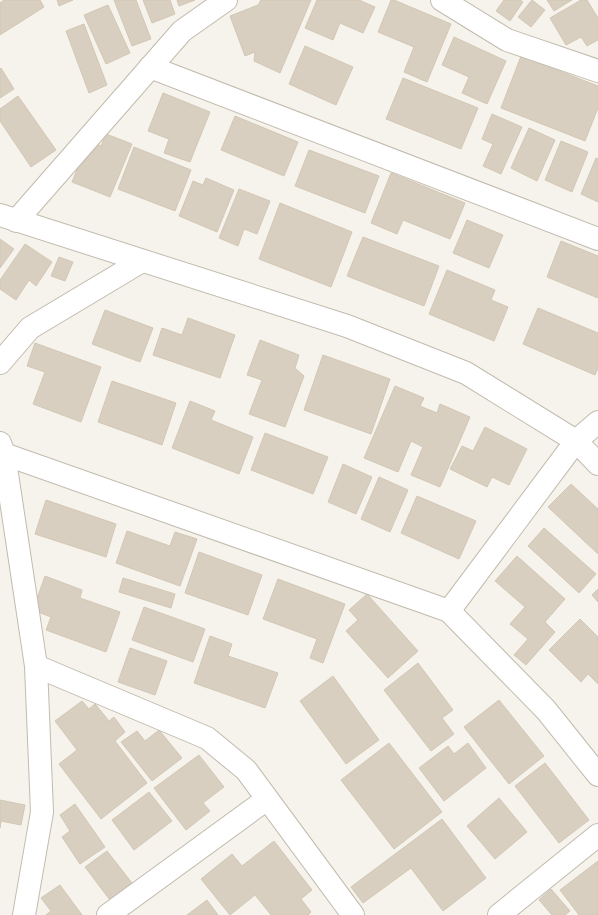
<svg xmlns="http://www.w3.org/2000/svg" width="598" height="915" font-family="'Roboto Condensed',sans-serif">
<rect width="100%" height="100%" fill="#f6f3ec"/>
<g fill="#d8cfc1" stroke="#d3c7b4">
<polygon points="4,0 40,0 44,7 0,35 0,3"/>
<polygon points="57,0 73,0 59,6"/>
<polygon points="114,0 136,0 151,39 132,46"/>
<polygon points="143,0 170,0 175,14 152,23"/>
<polygon points="177,0 195,0 179,6"/>
<polygon points="261,0 311,0 280,73 254,61 255,52 245,56 230,16 258,5"/>
<polygon points="317,0 359,0 375,7 363,33 340,23 333,40 305,28"/>
<polygon points="391,0 394,0 451,24 427,82 404,72 414,47 378,32"/>
<polygon points="504,0 520,0 523,2 510,21 496,11"/>
<polygon points="532,0 545,10 531,27 518,17"/>
<polygon points="547,0 572,0 554,11"/>
<polygon points="581,0 587,0 598,18 598,40 587,46 581,37 566,45 550,18"/>
<polygon points="108,5 130,53 106,64 84,15"/>
<polygon points="84,24 107,85 89,93 66,31"/>
<polygon points="454,37 506,61 487,104 462,93 469,77 442,65"/>
<polygon points="305,46 353,67 336,105 289,84"/>
<polygon points="521,56 598,86 598,108 585,141 501,108"/>
<polygon points="1,68 14,89 0,98 0,69"/>
<polygon points="403,78 478,108 461,149 386,119"/>
<polygon points="163,93 210,112 190,162 164,153 169,139 148,131"/>
<polygon points="18,96 56,150 31,167 0,121 0,109"/>
<polygon points="492,114 522,127 501,174 483,166 493,144 482,139"/>
<polygon points="235,116 298,142 284,176 221,150"/>
<polygon points="529,128 555,140 537,181 511,168"/>
<polygon points="106,134 132,144 110,197 72,182 81,160 85,162 89,151 93,153 96,144 101,146"/>
<polygon points="561,141 588,152 572,192 545,180"/>
<polygon points="134,147 191,170 175,211 118,189"/>
<polygon points="309,150 379,176 365,213 295,186"/>
<polygon points="596,158 598,159 598,202 581,194"/>
<polygon points="391,173 465,203 450,239 403,220 397,234 371,223"/>
<polygon points="206,178 234,190 217,232 179,216 193,181 203,185"/>
<polygon points="239,189 270,201 257,234 244,229 238,246 219,238"/>
<polygon points="280,203 352,232 331,287 259,259"/>
<polygon points="467,220 503,235 489,268 453,253"/>
<polygon points="363,237 439,266 424,306 347,276"/>
<polygon points="0,239 14,249 0,268"/>
<polygon points="561,241 598,256 598,298 547,277"/>
<polygon points="25,244 52,262 36,286 29,280 16,300 0,289 0,280"/>
<polygon points="59,257 73,262 65,281 51,276"/>
<polygon points="447,270 495,290 491,300 508,307 494,341 429,314"/>
<polygon points="538,308 598,333 598,368 595,375 523,344"/>
<polygon points="105,310 153,328 140,362 92,344"/>
<polygon points="188,318 235,335 220,378 153,355 162,328 182,335"/>
<polygon points="260,340 299,355 295,368 304,376 285,427 249,414 262,380 247,375"/>
<polygon points="35,343 101,367 81,422 33,404 45,372 27,366"/>
<polygon points="323,355 390,379 371,434 304,410"/>
<polygon points="112,381 176,403 162,445 98,422"/>
<polygon points="395,386 424,398 420,406 437,413 440,404 470,417 440,487 411,475 423,447 411,441 398,472 364,458"/>
<polygon points="190,401 215,411 211,420 253,437 239,474 172,448"/>
<polygon points="485,427 527,449 509,485 492,477 487,487 450,469 462,446 473,451"/>
<polygon points="265,433 328,457 313,494 251,470"/>
<polygon points="343,464 372,477 356,514 328,502"/>
<polygon points="379,477 408,490 390,532 361,519"/>
<polygon points="571,484 598,509 598,554 548,507"/>
<polygon points="417,496 476,521 459,559 401,533"/>
<polygon points="46,500 116,524 106,557 35,534"/>
<polygon points="544,528 596,574 579,593 528,546"/>
<polygon points="127,531 170,546 175,532 197,539 180,586 116,563"/>
<polygon points="199,552 262,575 248,615 185,593"/>
<polygon points="517,556 565,599 545,622 555,632 526,665 514,655 528,639 510,624 525,607 495,581"/>
<polygon points="45,576 82,590 80,598 120,612 106,652 46,630 51,617 33,610"/>
<polygon points="123,578 175,594 171,608 119,592"/>
<polygon points="278,579 345,604 323,663 310,658 317,639 263,619"/>
<polygon points="598,589 598,602 592,595"/>
<polygon points="367,594 418,651 388,678 346,631 358,620 349,610"/>
<polygon points="144,607 205,629 193,662 132,640"/>
<polygon points="580,619 598,637 598,684 588,674 581,682 549,650"/>
<polygon points="210,636 232,644 228,656 278,673 265,708 194,683"/>
<polygon points="130,648 167,661 155,695 118,682"/>
<polygon points="418,663 453,710 442,718 454,734 431,751 384,690"/>
<polygon points="333,676 379,740 346,764 300,701"/>
<polygon points="499,700 544,756 509,784 464,727"/>
<polygon points="82,701 89,709 95,704 109,721 114,717 125,732 115,741 147,783 101,819 59,764 77,750 55,721"/>
<polygon points="159,730 182,758 152,781 121,742 137,731 145,741"/>
<polygon points="389,743 442,812 394,849 341,780"/>
<polygon points="468,743 486,768 444,801 419,768 448,746 454,754"/>
<polygon points="199,755 224,787 203,803 210,811 186,830 154,788"/>
<polygon points="545,763 589,820 559,843 515,786"/>
<polygon points="149,792 172,821 134,850 112,820"/>
<polygon points="499,798 527,832 495,859 467,826"/>
<polygon points="0,800 25,805 21,825 1,821 0,828"/>
<polygon points="75,804 105,847 80,864 62,837 70,831 60,815"/>
<polygon points="442,819 486,878 443,911 411,868 363,903 351,887"/>
<polygon points="274,841 312,890 301,899 311,912 308,915 271,915 255,895 230,915 201,879 232,854 242,866"/>
<polygon points="107,851 132,883 110,900 85,867"/>
<polygon points="598,861 598,915 579,915 560,890"/>
<polygon points="60,885 82,915 46,915 51,911 41,898"/>
<polygon points="551,889 570,911 565,915 552,915 539,900"/>
<polygon points="207,900 218,915 187,915"/>
</g>
<g fill="none" stroke-linecap="round" stroke-linejoin="round">
<defs>
<g id="street">
<polyline points="442,0 507,40 598,71"/>
<polyline points="150,67 598,239"/>
<polyline points="0,215 347,326 466,373 576,441 598,464"/>
<polyline points="16,221 182,31 226,0"/>
<polyline points="0,363 30,328 142,261"/>
<polyline points="0,443 4,454 36,666 42,812 24,915"/>
<polyline points="4,454 449,611 546,710 598,775"/>
<polyline points="449,611 576,441 598,422"/>
<polyline points="36,666 207,738 246,770 353,915"/>
<polyline points="108,915 267,799"/>
<polyline points="499,915 598,835"/>
</g>
</defs>
<use href="#street" stroke="#c2bbae" stroke-width="24"/>
<use href="#street" stroke="#fff" stroke-width="22"/>
</g>
</svg>
